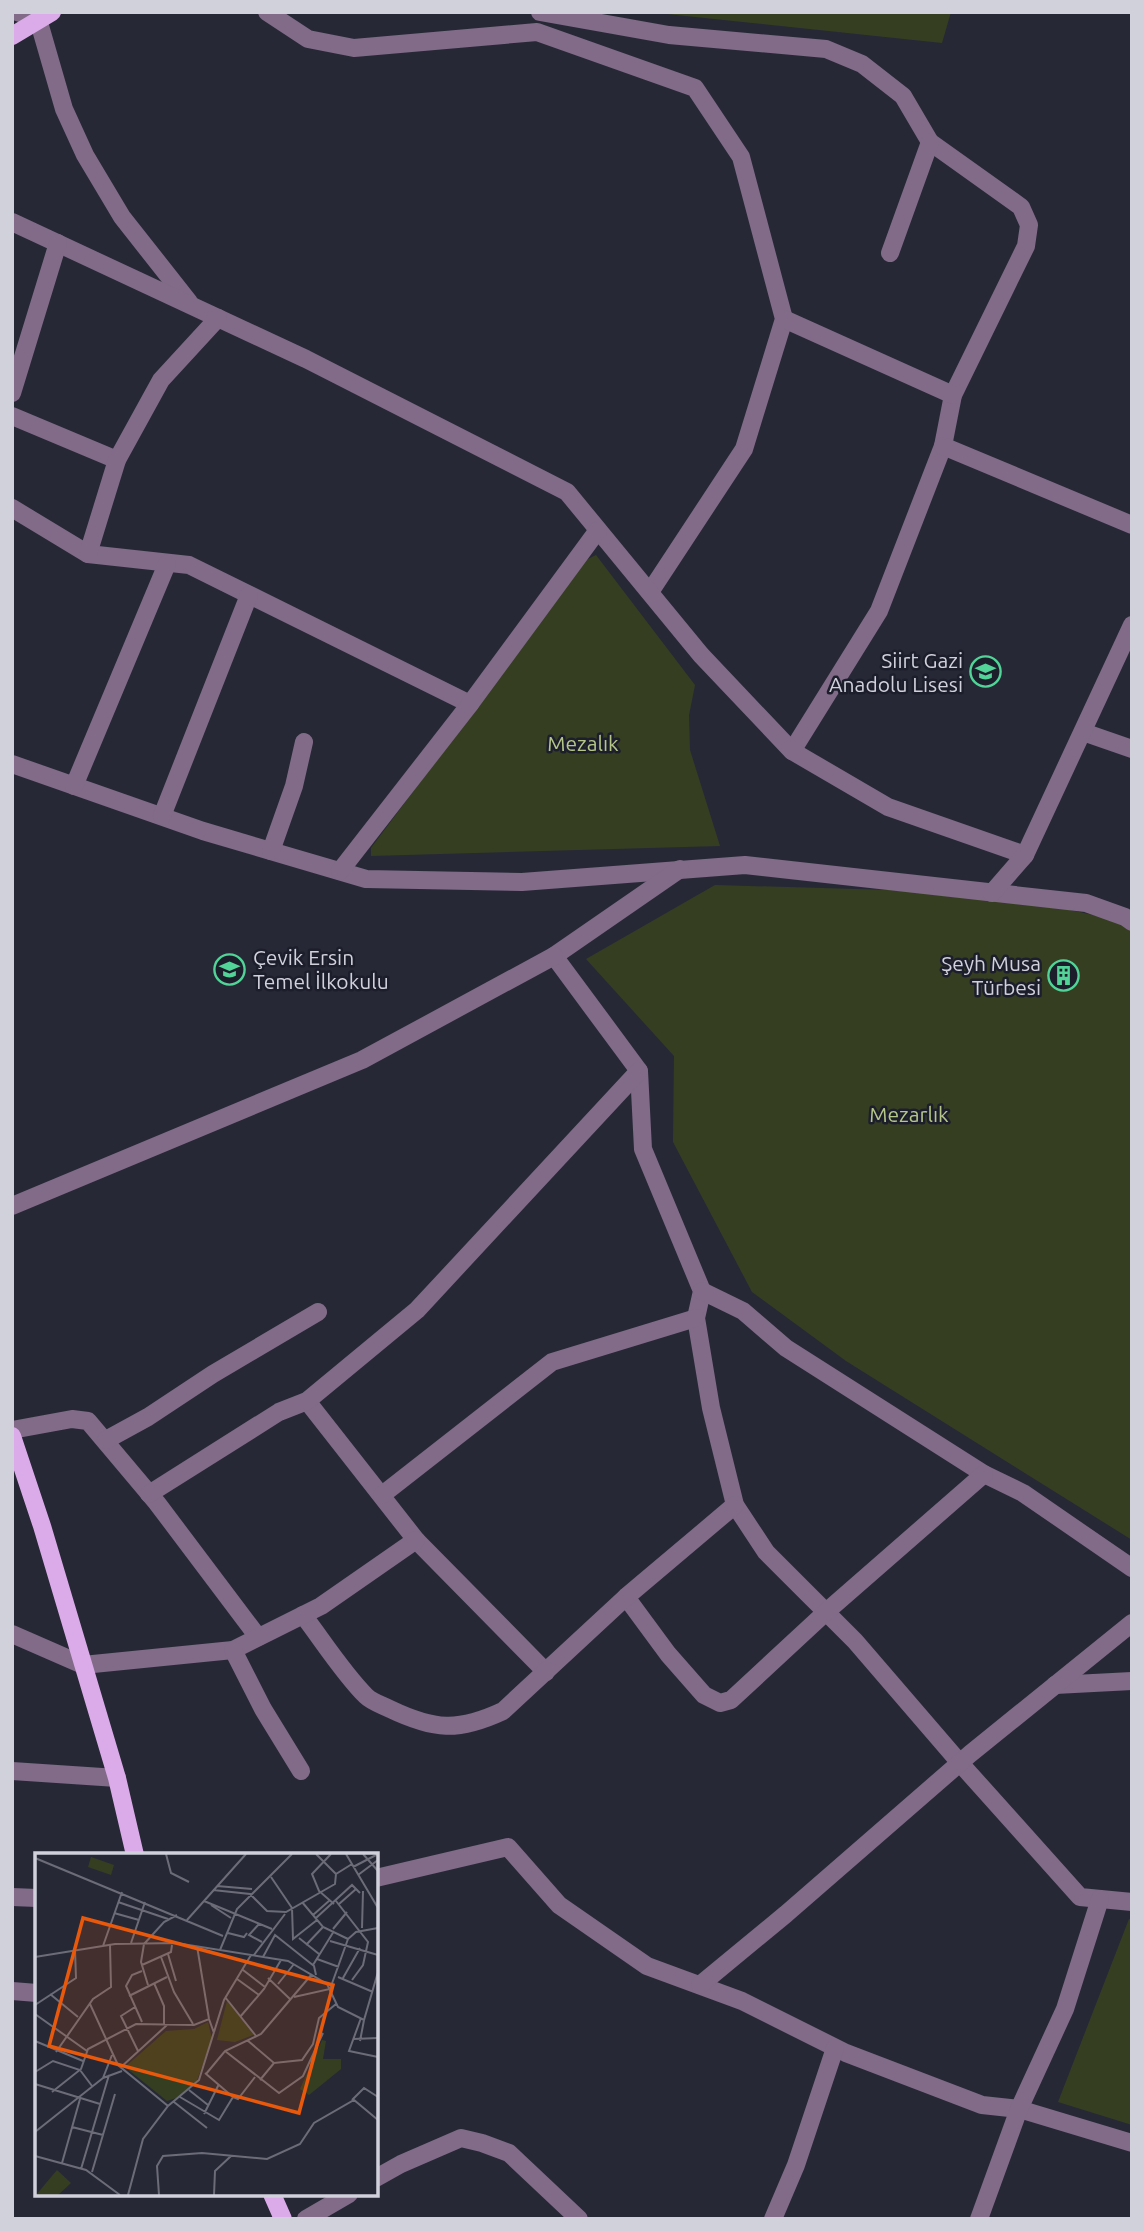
<svg xmlns="http://www.w3.org/2000/svg" width="1144" height="2231" font-family="Ubuntu,sans-serif">
<rect width="100%" height="100%" fill="#272836"/>
<g fill="#363e22">
<polygon points="648,12 951,12 942,43"/>
<polygon points="596,555 695,685 689,715 690,750 720,846 371,856 371,848 586,560"/>
<polygon points="715,885 992,893 1116,920 1132,932 1132,1540 846,1361 752,1292 673,1142 674,1056 586,959"/>
<polygon points="1129,1919 1132,1920 1132,2125 1058,2102"/>
</g>
<g fill="none" stroke-linecap="round" stroke-linejoin="round">
<g stroke="#816b88" stroke-width="18">
<polyline points="17,12 38,19 64,109 85,155 122,217 189,302"/>
<polyline points="267,12 308,39 354,48 537,32 695,88 741,157 784,319 744,449 650,592"/>
<polyline points="540,12 669,35 826,49 862,64 903,96 930,142 1021,207 1029,225 1026,246 953,395 943,446 879,611 792,751"/>
<polyline points="12,222 306,359 567,492 701,655 792,751 888,807 1025,855"/>
<polyline points="890,253 930,142"/>
<polyline points="784,319 953,395"/>
<polyline points="12,393 58,243"/>
<polyline points="12,416 117,460"/>
<polyline points="943,446 1132,525"/>
<polyline points="12,508 88,554 189,565 470,704"/>
<polyline points="88,554 117,460 161,380 218,318"/>
<polyline points="1083,732 1132,749"/>
<polyline points="12,764 203,831 366,879 522,882 745,865 1086,903 1125,917 1132,922"/>
<polyline points="74,786 167,564"/>
<polyline points="162,816 249,595"/>
<polyline points="271,851 294,786 304,742"/>
<polyline points="680,869 554,956 639,1071 643,1149 702,1291 696,1318 711,1408 735,1505 766,1552 855,1641 960,1763 1080,1897 1132,1902"/>
<polyline points="340,871 470,704 598,530"/>
<polyline points="992,893 1025,855 1132,625"/>
<polyline points="12,1206 362,1060 554,956"/>
<polyline points="702,1291 743,1311 786,1348 984,1474 1023,1493 1132,1568"/>
<polyline points="307,1401 416,1540 546,1672"/>
<polyline points="12,1430 72,1419 88,1421 157,1503 258,1637"/>
<polyline points="106,1440 148,1417 213,1374 318,1312"/>
<polyline points="149,1494 279,1412 307,1401 417,1310 639,1071"/>
<polyline points="382,1495 552,1362 696,1318"/>
<polyline points="626,1597 668,1654 704,1695 720,1703 731,1700 826,1612 984,1474"/>
<path d="M303,1615c20,26 40,58 63,81 6,6 16,9 24,13 44,21 68,23 113,2l123,-114 109,-92"/>
<polyline points="12,1634 83,1665 233,1650 321,1606 416,1540"/>
<polyline points="233,1650 263,1709 301,1771"/>
<polyline points="1055,1685 1132,1681"/>
<polyline points="12,1771 117,1778"/>
<polyline points="376,1878 508,1847 559,1905 647,1966 742,2001 846,2053 982,2105 1019,2109 1132,2143"/>
<polyline points="12,1897 37,1898"/>
<polyline points="700,1985 786,1914 970,1754 1132,1623"/>
<polyline points="12,1991 37,1993"/>
<polyline points="376,2178 401,2164 461,2138 482,2143 509,2153 579,2219"/>
<polyline points="306,2219 349,2194"/>
<polyline points="773,2219 796,2165 835,2048"/>
<polyline points="979,2219 1019,2109 1065,2009 1100,1899"/>
</g>
<g stroke="#dbabe9" stroke-width="18">
<polyline points="12,36 52,12"/>
<polyline points="12,1436 42,1526 117,1778 135,1855"/>
<polyline points="272,2194 283,2219"/>
</g>
</g>
<defs>
<symbol id="school-ring" viewBox="-11 -11 22 22"><circle r="9.5" fill="#1d1e2c" stroke="#52d397" stroke-width="1.5"/><path d="M0-5L7-2L0 1L-7-2ZM-4 1L0 2.5L4 1V4Q0 6-4 4Z" fill="#52d397"/></symbol>
<symbol id="building-ring" viewBox="-11 -11 22 22"><circle r="9.5" fill="#1d1e2c" stroke="#52d397" stroke-width="1.5"/><path d="M-4-6H4V6H1V3H-1V6H-4ZM-2.5-4.3h1.7v1.8h-1.7ZM.8-4.3h1.7v1.8H.8ZM-2.5-1h1.7V.8h-1.7ZM.8-1h1.7V.8H.8Z" fill="#52d397"/></symbol>
</defs>
<g fill-rule="evenodd">
<use href="#school-ring" x="968" y="654" width="35" height="35"/>
<use href="#school-ring" x="212" y="952" width="35" height="35"/>
<use href="#building-ring" x="1046" y="958" width="35" height="35"/>
</g>
<g text-anchor="middle" dominant-baseline="central" stroke-width="5" stroke-linejoin="round" paint-order="stroke">
<g font-size="21" fill="#d0d1db" stroke="#1d1e2c" text-anchor="end">
<text x="963" y="660">Siirt Gazi<tspan x="963" dy="24">Anadolu Lisesi</tspan></text>
<text x="253" y="957" text-anchor="start">Çevik Ersin<tspan x="253" dy="24">Temel İlkokulu</tspan></text>
<text x="1041" y="963">Şeyh Musa<tspan x="1041" dy="24">Türbesi</tspan></text>
</g>
<g font-size="21" fill="#b5c788" stroke="#1d1e2c">
<text x="583" y="743">Mezalık</text>
<text x="909" y="1114">Mezarlık</text>
</g>
</g>
<g transform="translate(35 1853)">
<rect width="343" height="343" fill="#272836"/>
<path d="M56,4l23,8 -3,10 -23,-8zM192,148l26,33v1l-18,7 -18,-2zM173,169l4,17 -16,44 -20,15 -9,3 -42,-34 41,-36 28,-2zM287,187l4,1 -3,18h18v10l-32,26 -9,-6zM22,317l14,13 -13,12h-22z" fill="#363e22"/>
<path fill="none" stroke="#6b6c78" stroke-width="2" d="M131,1l5,19 18,9M281,1l20,20M296,1l-19,20 7,17 15,13M311,1l32,54M328,1l15,17M0,5l188,78M318,14l25,-13M323,22l20,-15M236,24l21,31 1,31 24,-19M182,33l35,3M178,37l37,4 17,17 19,1 49,-28 1,-10 16,-10M169,48l68,28M301,48l32,41 -5,23 -11,15M83,49l50,17M267,49l21,25 25,12M304,51l17,-15M176,52l20,13M79,60l25,7M278,62l17,-15M281,65l36,-33 8,8M152,67l59,-66M224,71l-10,11 13,7M327,75l1,-37M298,76l14,-17M193,80l16,4 3,-4M264,85l20,16M295,88l48,14M96,90l14,-41M271,92l17,-18M68,93l19,-54M162,93l12,73M185,97l17,-41 55,-55M133,101l8,27M219,102l31,-41M0,104l80,-13 61,-1 112,18 39,23 11,23 26,13 14,-48M126,104l13,35 19,32M228,104l12,-22 39,31 2,9M282,106l22,8M107,112l29,-13 1,-7M278,112l21,-34M208,117l22,17M303,124l35,15M233,125l23,22M308,125l17,-30M202,126l22,16M119,130l10,23v18M243,131l16,-20M113,132l-7,-23 3,-18 20,-22 13,-7M15,141l28,23M94,143l38,-19M190,144l31,39M259,144l36,-8 18,-50 8,-7 22,-4M55,151l28,61 50,41M0,152l41,-27 -1,-28M100,154l-14,9 17,35M0,161l52,37M205,164l24,-28 17,-29M326,165l-12,33 29,6M107,169l-16,-36 6,-11 10,-4M318,186l25,-1M212,187l27,23 28,-3 11,-16 6,-26 17,-14M0,188l48,20M325,188l4,-21M190,198l54,42 24,-17 20,-43M21,199l37,-53 18,-12 -1,-42M77,202l-9,23 19,-7M85,215l47,-43M0,219l18,-11 27,9 12,16M170,220l28,24M171,221l19,-23 36,-17 51,-60M225,227l14,-17M0,231l65,20M154,237l19,15M17,239l29,-23 7,-20 48,-25 58,1 15,-6 5,14M145,244l39,23 14,-23 5,2 17,-22M317,247l12,-12 14,9M139,249l33,26M169,261l15,-30M37,274l31,8M0,279l68,-54M0,303l51,14 34,25M27,310l18,-64M46,316l28,-94M57,319l23,-78M93,342l15,-56 25,-33 31,-26 25,-80 27,-45M124,342l-2,-29 6,-10 39,-3 65,6 33,-15 14,-21 40,-23 24,20M179,342l1,-24 16,-15"/>
<path fill="#e8590c" fill-opacity="0.15" stroke="#e8590c" stroke-width="3.5" d="M48,65l250,67 -34,128 -250,-67z"/>
<rect width="343" height="343" fill="none" stroke="#d0d1db" stroke-width="3.5"/>
</g>
<rect width="1144" height="2231" fill="none" stroke="#d0d1db" stroke-width="28"/>
</svg>
